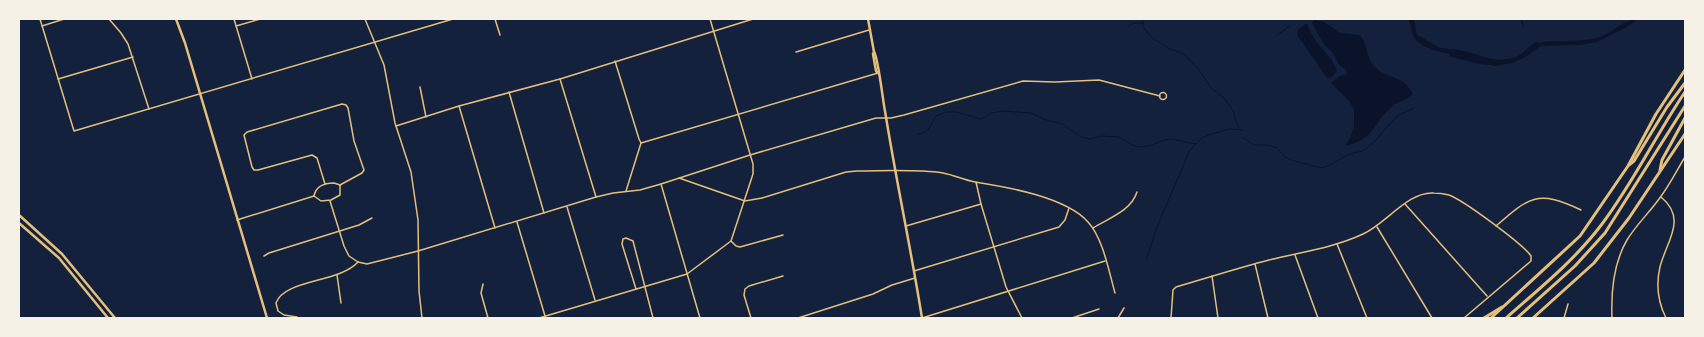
<svg xmlns="http://www.w3.org/2000/svg" width="1704" height="337" font-family="'Alegreya Sans',sans-serif">
<rect width="100%" height="100%" fill="#14213d"/>
<g fill="#0b132b">
<path d="M1410,19h4l3,16c7,3 14,8 21,12 7,2 15,2 21,3 20,3 35,15 56,7 9,-3 13,-11 21,-15l5,1c7,-3 17,-1 25,-2 10,0 21,-1 31,-3 15,-4 26,-19 41,-19l-11,8 -30,15 -17,3 -39,1 -15,11 -14,6 -18,3c-10,-9 -17,-3 -28,-7 -3,-1 -5,-4 -8,-4 -13,-1 -34,-6 -43,-16 -4,-4 -3,-12 -6,-18z"/>
<path d="M1314,20l10,2 17,11 19,2c8,9 5,22 16,33 12,12 27,6 37,26 -6,7 -13,6 -19,11 -21,16 -17,34 -49,41l5,-8 4,-11v-18l-5,-8 -18,-18 9,-7 6,-1 1,-3 -2,-3 -5,-3 -8,-14 -9,-9 -11,-20z"/>
<path d="M1305,24h2c3,6 5,12 9,17 7,10 18,18 21,31l-7,6h-3l-30,-43 1,-5z"/>
</g>
<g fill="none" stroke-linecap="round" stroke-linejoin="round">
<g stroke="#0b132b" stroke-width="1">
<polyline points="968,19 978,19"/>
<polyline points="1143,19 1143,27 1152,38 1170,49 1184,54 1199,70 1211,88 1224,98 1234,112 1235,119 1239,128"/>
<polyline points="1521,19 1524,27"/>
<polyline points="1128,26 1135,23 1143,23"/>
<polyline points="1277,35 1290,26"/>
<polyline points="918,134 923,133 928,130 936,116 946,112 957,112 980,119 986,117 991,113 1003,111 1031,113 1043,119 1062,124 1081,137 1090,139 1102,136 1119,137 1132,145 1139,147 1150,146 1164,140 1172,139 1196,144"/>
<polyline points="1244,138 1254,145 1268,145 1277,148 1286,158 1295,161 1321,168 1330,165 1349,154 1363,151 1375,141 1394,119 1401,114 1414,108"/>
<polyline points="1147,259 1156,229 1190,150 1202,138 1208,135 1229,129 1242,130"/>
</g>
<polyline stroke="#0b132b" stroke-width="5.5" points="1452,54 1478,61 1496,63"/>
<g stroke="#e5c07b" stroke-width="1.5">
<polyline points="40,19 74,131 453,19"/>
<polyline points="109,19 121,33 128,44 149,109"/>
<polyline points="234,19 252,79"/>
<polyline points="365,19 384,65 395,123 411,172 418,220 419,291 422,318"/>
<polyline points="495,19 500,35"/>
<polyline points="42,26 64,19"/>
<polyline points="236,26 260,19"/>
<polyline points="796,52 869,30"/>
<polyline points="615,61 639,139 641,143 626,191"/>
<polyline points="58,79 133,57"/>
<polyline points="560,79 596,197"/>
<polyline points="420,87 426,117"/>
<polyline points="509,92 544,213"/>
<circle cx="1163" cy="96" r="3.5"/>
<polyline points="459,106 495,228"/>
<polyline points="396,126 459,106 560,79 753,19"/>
<polyline points="641,143 878,73"/>
<path d="M679,178l66,23 17,-3 84,-26 11,-1c27,0 59,-2 86,2 11,2 21,7 32,9 32,5 91,15 113,40 15,16 21,50 27,71"/>
<polyline points="976,182 981,204 1006,287 1022,318"/>
<polyline points="325,184 317,158 312,155 258,170 254,170 252,167 244,135 247,132 342,104 346,105 348,108 354,141 364,170 362,173 340,185"/>
<polyline points="661,184 700,318"/>
<polyline points="314,196 321,201 331,200 340,195 340,185"/>
<path d="M314,196c2,-10 11,-13 20,-13l6,2"/>
<path d="M1661,197c27,22 5,45 -1,70 -4,17 -2,35 6,51"/>
<polyline points="330,201 344,246 349,256 358,262 367,264 418,251 596,197 613,193 640,190 661,184 750,155 876,118 891,118 904,115 1023,81 1055,82 1099,80 1160,96"/>
<polyline points="1405,204 1487,296"/>
<polyline points="567,207 595,300"/>
<polyline points="237,220 314,196"/>
<polyline points="517,222 545,316"/>
<polyline points="906,226 981,204"/>
<path d="M1496,226c34,-30 42,-36 85,-16"/>
<polyline points="1377,227 1432,318"/>
<path d="M1093,228c16,-10 38,-17 44,-36"/>
<polyline points="731,241 736,246 740,247 783,235"/>
<polyline points="1337,244 1367,318"/>
<polyline points="1295,255 1318,318"/>
<polyline points="264,256 269,253 359,225 372,218"/>
<polyline points="1255,264 1268,318"/>
<polyline points="914,271 1059,227 1065,220 1069,208"/>
<polyline points="337,275 341,303"/>
<polyline points="1212,276 1218,318"/>
<polyline points="483,284 481,293 488,318"/>
<polyline points="636,289 622,244 623,239 626,238 633,241 653,318"/>
<path d="M297,317l-13,-2 -6,-4 -2,-8c9,-24 63,-20 82,-41"/>
<polyline points="539,318 687,274 731,241 753,174 753,164 710,19"/>
<polyline points="751,318 744,295 745,289 749,286 783,276"/>
<polyline points="798,318 873,294 892,285 915,278"/>
<polyline points="922,318 1105,261"/>
<polyline points="1072,318 1099,309"/>
<polyline points="1118,318 1124,308"/>
<path d="M1171,318l2,-28 3,-3c31,-9 62,-19 93,-27 32,-8 64,-12 94,-26 23,-10 45,-43 71,-41 5,0 11,1 15,2 14,5 74,49 82,61v5l-67,57"/>
<polyline points="1564,318 1568,304"/>
<path d="M1612,318c-1,-25 2,-56 15,-78 9,-15 22,-27 32,-41 10,-13 18,-29 26,-42"/>
</g>
<g stroke="#e5c07b" stroke-width="2.5">
<polyline points="176,19 185,43 267,318"/>
<path d="M868,19l6,33c4,4 9,50 11,59 11,69 26,138 37,207"/>
<polyline points="874,52 873,54 876,71 878,73"/>
</g>
<g stroke="#e5c07b" stroke-width="2.5">
<polyline points="19,215 62,254 115,318"/>
<polyline points="19,223 59,258 108,318"/>
</g>
<g stroke="#e5c07b" stroke-width="3">
<polyline points="1629,165 1634,161 1667,107 1685,83"/>
<polyline points="1660,170 1662,160 1685,118"/>
<polyline points="1484,318 1502,307"/>
<polyline points="1491,318 1580,236 1628,166 1656,114 1685,70"/>
<path d="M1506,318c34,-30 69,-58 96,-94 31,-41 54,-89 83,-132"/>
<polyline points="1517,318 1575,266 1605,233 1685,106"/>
<polyline points="1533,318 1594,263 1629,218 1685,134"/>
</g>
</g>
<rect width="1704" height="337" fill="none" stroke="#f6f1e7" stroke-width="40"/>
</svg>
